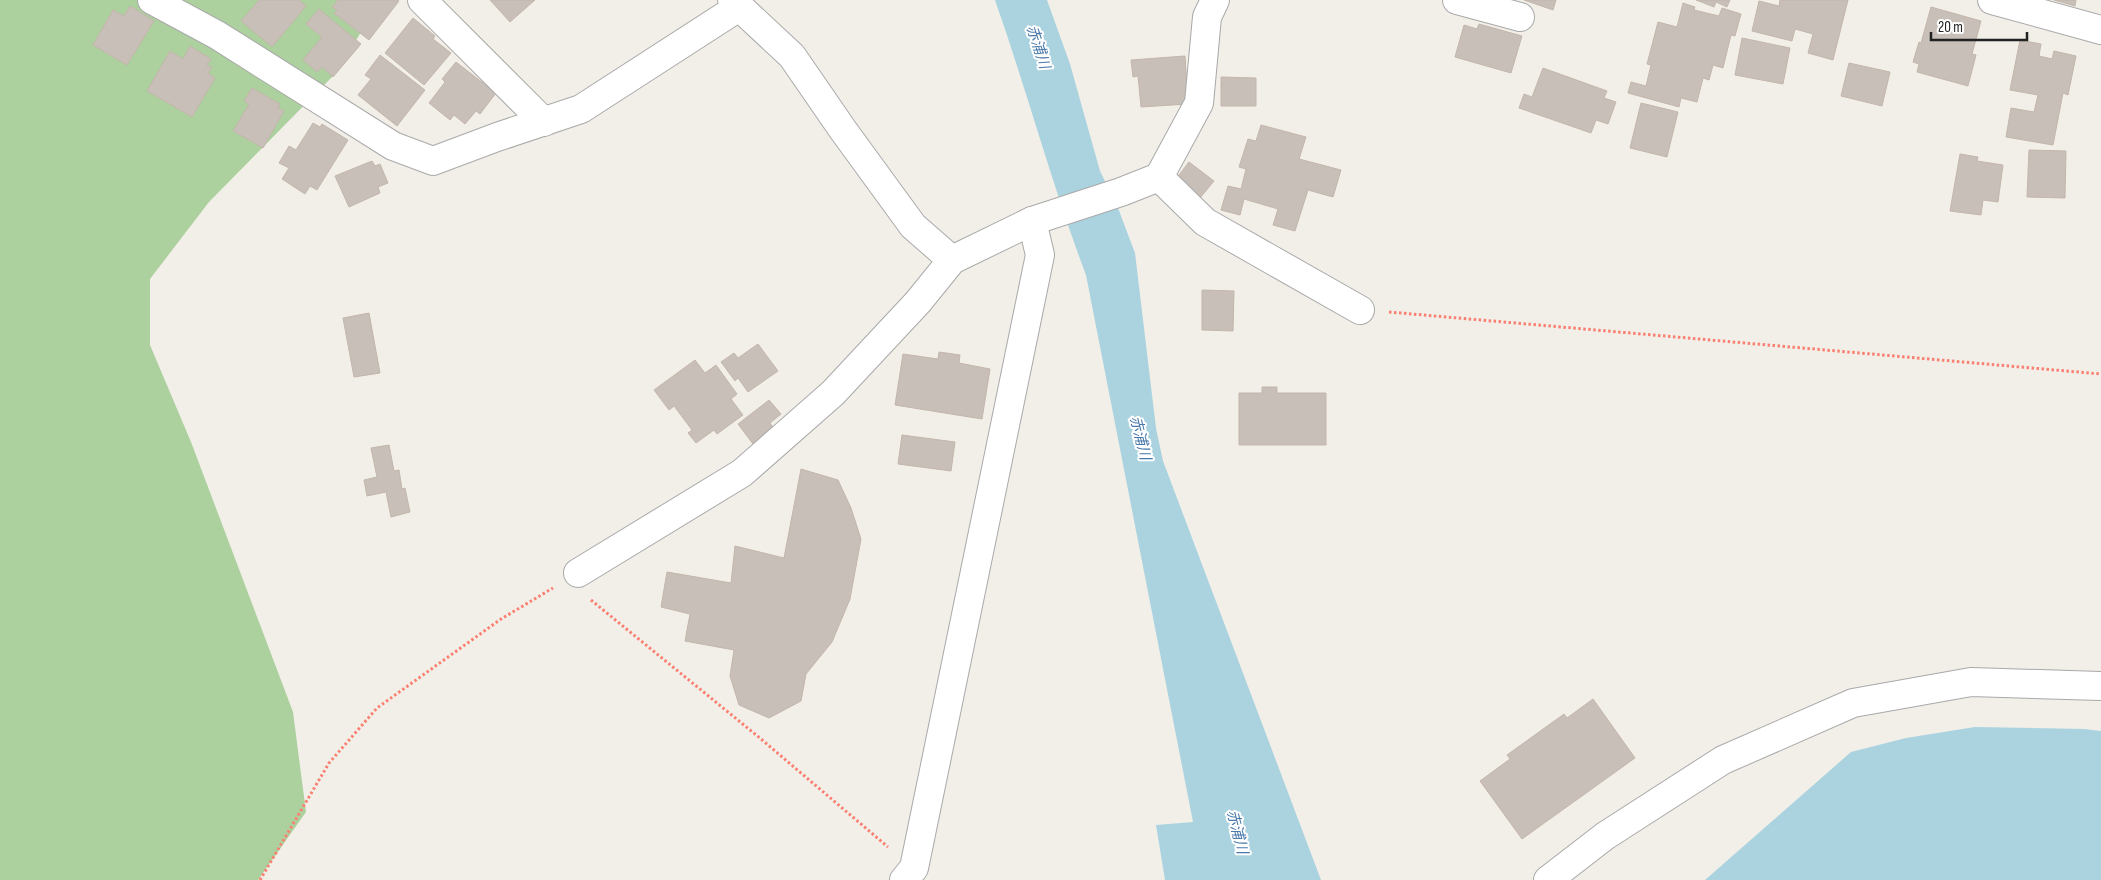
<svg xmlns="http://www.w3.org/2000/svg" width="2101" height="880" font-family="'Sofia Sans Condensed','Noto Sans JP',sans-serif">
<rect width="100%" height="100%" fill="#f2efe9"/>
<polygon fill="#add19e" points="0,0 381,0 335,74 209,202 150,279 150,345 191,442 293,712 306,812 258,880 0,880"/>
<g fill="#aad3df">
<path d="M995,0h52l23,64 30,107 18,37 17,45 21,175 7,33 158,419h-156l-9,-55 37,-3 -107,-547c-34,-90 -59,-184 -91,-275z"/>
<polygon points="1975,727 2084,729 2101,731 2101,880 1705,880 1851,752 1906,738"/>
</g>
<g fill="#c7bfb8" stroke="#c4b6ab">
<polygon points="259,0 299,0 306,6 272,47 241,21"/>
<polygon points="338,0 397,0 399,1 369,40 334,13 337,10 332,7"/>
<polygon points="490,0 535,0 510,22"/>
<polygon points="1524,0 1556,0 1553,10"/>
<polygon points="1696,0 1730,0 1727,7 1716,2 1714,7"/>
<polygon points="1780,0 1848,0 1833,60 1808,53 1813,34 1795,29 1792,41 1752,31 1759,1 1779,6"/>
<polygon points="2054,0 2076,0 2075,6"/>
<polygon points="1683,3 1695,7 1694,10 1719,16 1722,8 1741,14 1735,36 1731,35 1723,68 1713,65 1709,80 1703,78 1697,102 1681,98 1679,107 1628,93 1631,82 1646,86 1651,65 1647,64 1658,22 1677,27"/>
<polygon points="130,6 154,21 127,65 93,45 113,10 124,16"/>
<polygon points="1931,7 1981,21 1972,54 1976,55 1968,86 1917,72 1919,64 1913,62 1919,42 1921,43"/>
<polygon points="319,9 361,44 333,77 322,67 317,72 303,60 322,37 306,24"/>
<polygon points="413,18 435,36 433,39 451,53 424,85 385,53"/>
<polygon points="1479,24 1522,36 1511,73 1455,57 1464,25 1477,29"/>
<polygon points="1742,38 1790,48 1783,84 1735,75"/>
<polygon points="2020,40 2041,44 2039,56 2052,59 2054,51 2076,56 2068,95 2063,93 2053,145 2006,137 2011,108 2034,112 2038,95 2010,90"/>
<polygon points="190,46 211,59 207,65 212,67 208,73 215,78 192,117 147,91 170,51 183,59"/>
<polygon points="380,55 425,90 397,126 358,95 371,79 365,75"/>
<polygon points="1185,56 1188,104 1141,107 1138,76 1133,77 1131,60"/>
<polygon points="456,62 496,93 480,114 476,111 465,124 454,115 450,120 429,103 445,82 442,79"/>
<polygon points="1849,63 1890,72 1882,106 1841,96"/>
<polygon points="1543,68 1607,91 1604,98 1616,102 1608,124 1596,120 1591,133 1519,108 1524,94 1532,97"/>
<polygon points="1221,77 1256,78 1256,106 1221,106"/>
<polygon points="252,88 280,104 278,108 284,111 263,148 233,131 249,104 244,101"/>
<polygon points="1641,103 1678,112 1667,157 1630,148"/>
<polygon points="313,123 320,127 322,124 348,140 317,190 310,186 305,194 282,179 289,168 279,163 289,146 296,150"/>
<polygon points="1261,125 1306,137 1299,159 1341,170 1333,197 1308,190 1295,231 1273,225 1278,209 1244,199 1240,215 1221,210 1228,186 1241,189 1246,169 1239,167 1248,139 1256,141"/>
<polygon points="2029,150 2066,151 2065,198 2027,197"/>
<polygon points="1960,154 1978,157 1977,161 2003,165 1998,202 1983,200 1981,215 1950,211"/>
<polygon points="372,161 375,166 380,164 388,183 378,187 380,193 349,207 335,176"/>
<polygon points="1189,162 1214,181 1200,198 1176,179"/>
<polygon points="1202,290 1234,291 1233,331 1202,330"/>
<polygon points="369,313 380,373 354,377 343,318"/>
<polygon points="758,344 778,371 748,392 738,378 735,381 721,362 734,353 738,358"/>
<polygon points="939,352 960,355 959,363 990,369 982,419 895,405 903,354 938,359"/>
<polygon points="695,360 705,373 716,365 737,394 731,399 743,415 717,434 714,430 696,443 688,433 692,430 674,406 669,410 654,390"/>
<polygon points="1262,387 1277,387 1277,393 1326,393 1326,445 1239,445 1239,393 1262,393"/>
<polygon points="769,400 781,414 770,423 774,429 753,444 738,424"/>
<polygon points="902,435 955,442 951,471 898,464"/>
<polygon points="389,445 394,471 399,470 402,489 405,488 410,512 391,517 386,492 367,496 364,480 377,477 371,448"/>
<polygon points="801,469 838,480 851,508 861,539 850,599 832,642 806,674 801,701 769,718 739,705 730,676 734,650 685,641 690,614 661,607 667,572 731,583 735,546 784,558"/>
<polygon points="1593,699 1635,758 1522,839 1480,781 1510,759 1507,755 1564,714 1567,718"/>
</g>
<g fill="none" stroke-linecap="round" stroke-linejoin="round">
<defs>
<g id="minor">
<polyline points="152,0 217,35 393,146 433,161 497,137 581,109 739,7"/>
<polyline points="422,0 544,122"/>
<polyline points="732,0 792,56 843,130 913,226 952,260"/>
<polyline points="1457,0 1520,17"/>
<polyline points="1992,0 2101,30"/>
<polyline points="1159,177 1205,222 1360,310"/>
<polyline points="578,573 742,473 833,393 918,302 952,260 1032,221 1121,192 1159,177 1199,103 1207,17 1215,0"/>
<polyline points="904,880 914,868 1040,255 1032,221"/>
<polyline points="1548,880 1605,836 1723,760 1853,703 1971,682 2101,686"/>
</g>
</defs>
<use href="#minor" stroke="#a9a9a9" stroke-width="30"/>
<g stroke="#fa8072" stroke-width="3" stroke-dasharray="2.5 2.5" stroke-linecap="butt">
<polyline points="1389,312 2101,374"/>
<polyline points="591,600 761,739 888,847"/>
<polyline points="260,880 329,763 377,708 501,619 553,588"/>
</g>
<use href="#minor" stroke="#fff" stroke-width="28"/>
</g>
<g text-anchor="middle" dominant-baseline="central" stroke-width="4" stroke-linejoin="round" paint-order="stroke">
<g font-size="15" font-style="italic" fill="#4a7aab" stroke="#fff">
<text transform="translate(1038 47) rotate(72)">赤浦川</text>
<text transform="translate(1140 438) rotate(76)">赤浦川</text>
<text transform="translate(1237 832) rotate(76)">赤浦川</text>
</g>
</g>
<path d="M1931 32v8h96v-8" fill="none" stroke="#222222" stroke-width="2.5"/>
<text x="1938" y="32" font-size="15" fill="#222222" stroke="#ffffff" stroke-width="4" paint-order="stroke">20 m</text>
</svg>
